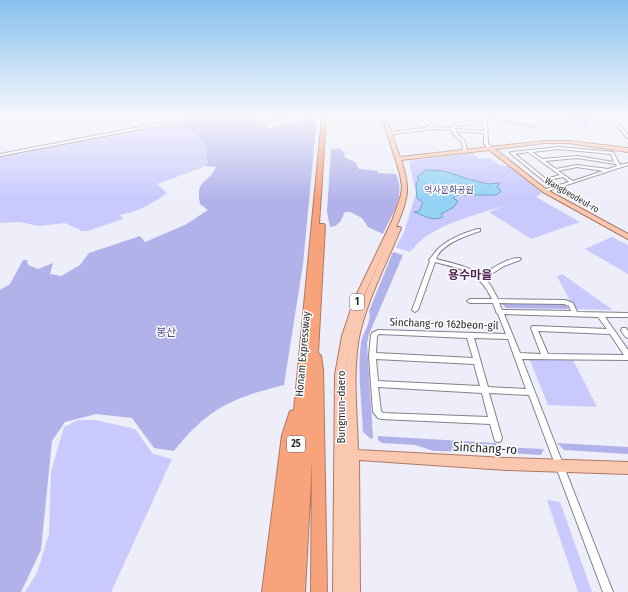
<svg xmlns="http://www.w3.org/2000/svg" width="628" height="592" font-family="'Fira Sans Condensed','Noto Sans KR',sans-serif">
<rect width="100%" height="100%" fill="#edeef9"/>
<g fill="#c9c9fd">
<polygon points="565,117 596,117 586,128 561,122"/>
<path d="M173,123l24,11 10,12 -1,10 2,6 -7,6 -44,16 10,9c-15,11 -28,18 -47,22l3,4 -35,12h-6l-17,-8 -26,3 -19,-4 -20,1v-66z"/>
<path d="M473,153l6,6 10,-1 12,8h8l33,27 -6,4 44,25 -49,17 -42,-27 23,-9c-24,8 -63,18 -84,32 -7,4 -12,11 -18,17l-13,-4 -1,-1 8,-15 12,-38 -7,-33z"/>
<polygon points="612,237 628,245 628,274 585,249"/>
<polygon points="562,274 613,310 576,309 573,307 557,276"/>
<polygon points="529,358 573,360 597,407 548,405"/>
<polygon points="78,420 96,420 135,429 153,454 172,459 111,592 25,592 37,573 49,534 51,472 64,427"/>
<polygon points="547,500 560,502 592,592 578,592"/>
</g>
<g fill="#b2b2eb">
<path d="M190,117h62l17,11 32,-8 1,-3h15l-14,147 -19,121c-52,13 -76,23 -110,66l-20,-3 -22,-30 -36,-4 -31,8 -13,19 -11,109 -20,42h-21v-302l10,-6 13,-24h4l1,5 10,4 15,-6 -3,11 11,2 19,-11 9,-12 51,-17 5,6 40,-17 23,-15 -8,-6c-5,-26 9,-20 16,-37l-12,-1 4,-4 -2,-6 1,-9 -10,-13 -24,-11z"/>
<path d="M339,148l6,5 -1,4 11,5 4,7 19,2v2l18,1c10,22 -4,40 -13,60l-15,-7 -6,-9 -12,-6h-5l-5,10 -5,4 -5,1 -3,-15 4,-63z"/>
<path d="M393,252l10,3 -34,79 -2,9 6,95 -2,1 -8,-7c-1,-29 -6,-60 -2,-89 2,-11 11,-21 8,-32z"/>
<polygon points="504,303 564,304 569,309 506,308 502,304"/>
<polygon points="378,436 496,443 498,452 434,451 415,445 382,443 378,440"/>
<polygon points="557,443 628,447 628,454 564,450"/>
<polygon points="505,447 544,449 541,455 507,453"/>
</g>
<path fill="#95d3f6" stroke="#74a0ba" d="M426,170l18,1 24,8 20,5 10,-1 2,1 -3,2 4,5 -3,3 -3,1h-38l-4,3 5,3 -4,6 -13,7 2,3c-11,5 -20,-2 -29,-5l5,-1 4,-8 -6,-5 -1,-15 3,-3 -2,-3z"/>
<g fill="none" stroke-linecap="round" stroke-linejoin="round">
<defs>
<g id="minor">
<polygon points="186,117 190,117 177,122 0,156 0,154 176,120"/>
<polygon points="284,117 289,117 261,124 259,123"/>
<path d="M419,117h3l13,10 17,1 1,-4 27,-4 3,-3h4l47,9 -2,1 -46,-9 -2,2 3,2 1,22 5,5 -3,1 -6,-6v-11l-29,-2c6,9 13,7 11,21l-2,1 -2,-1 1,-5 -1,-5 -8,-7 -3,-5 -17,-1 -41,5 -2,-1 2,-1 38,-5zM481,122h2l1,9 -29,-2 1,-3z"/>
<polygon points="610,117 613,117 628,135 628,138 627,138"/>
<path d="M559,147l54,5 7,13 8,-2v2l-83,27 -2,-1v-1l26,-8 -6,-5 -19,4 -34,-28 2,-1zM559,149l52,5 3,8 -37,-6 -35,3 -10,-7zM528,152l32,23 -14,4 -31,-25zM577,158l39,6 1,2 -9,3 -31,-4 -21,4 -11,-8zM577,167l26,4 -30,10 -15,-10z"/>
<path d="M478,229h2v2c-14,5 -39,13 -44,28 15,4 32,7 45,16 11,-6 27,-18 39,-17l1,1 -1,1 -16,6 -19,12 6,8 7,13 67,1 8,3 4,9 51,1v4h-23l23,33v10l-106,-1 91,233h-10l-74,-197 -40,-2 13,45 -1,3 -3,1 -3,-1 -5,-17 -109,-5 -3,-1 -5,-6 -4,-56 2,-21 1,-2 6,-3 128,4 -8,-20 -2,-2v-1l-3,-8h-23l-3,-2 3,-2h22c-13,-28 -30,-30 -57,-37l-17,48 -3,2 -3,-2 18,-49 -1,-1c3,-3 5,-7 8,-10 11,-11 26,-17 41,-21zM499,303l65,1 5,2 2,5 -69,-1zM504,314l94,3 9,12 -73,-3h-2l-1,2 10,26 -21,-1zM538,331l72,3 14,21 -76,-1zM379,334l88,4 6,20 -97,-5 1,-17zM474,338l34,1 18,50 -38,-2zM376,359l98,5 6,22 -102,-5zM378,387l104,6 6,24 -105,-4 -2,-2z"/>
<path d="M622,328h4l2,3v7c-4,-1 -5,-5 -7,-8z"/>
</g>
<path id="major" d="M382,117h4l14,40 145,-16h24l59,7v4l-59,-9h-24l-50,6 52,41 81,44v5l-85,-47 -54,-42 -88,10c10,28 7,40 -5,67h4l1,1c-14,35 -37,77 -43,115 -5,35 -1,71 0,107l148,8 122,4v12l-122,-4 -147,-10 1,132h-27l2,-217 7,-39 12,-36 38,-79 9,-26 1,-9 -2,-12zM386,247l-27,61 3,-8zM349,343l-4,33 2,73 -2,-74z"/>
<polygon id="highway" points="322,117 326,117 319,224 324,224 325,226 318,353 321,356 323,370 327,592 311,592 312,460 305,592 262,592 282,435 290,411 294,410"/>
</defs>
<use href="#minor" stroke="#81828c" stroke-width="2"/>
<use href="#major" stroke="#af7961" stroke-width="2"/>
<use href="#highway" stroke="#af7961" stroke-width="2"/>
<use href="#minor" fill="#fff" fill-rule="evenodd"/>
<use href="#major" fill="#fac8b1" fill-rule="evenodd"/>
<use href="#highway" fill="#f7a47d" fill-rule="evenodd"/>
</g>
<linearGradient id="sky" x2="0" y2="1"><stop stop-color="#87c0ee"/><stop offset="0.58" stop-color="#f7f7fc"/><stop offset="1" stop-color="#f7f7fc" stop-opacity="0"/></linearGradient>
<rect width="628" height="200" fill="url(#sky)"/>
<g text-anchor="middle" dominant-baseline="central" stroke-width="3" stroke-linejoin="round" paint-order="stroke">
<g font-size="9" fill="#504b90" stroke="#fff">
<text x="449" y="190">역사문화공원</text>
</g>
<g font-size="9" fill="#28292d" stroke="#fff">
<text transform="translate(572 195) rotate(30)">Wangbeodeul-ro</text>
</g>
<g fill="#fff" stroke="#68696c" stroke-width="1">
<rect x="350" y="294" width="14" height="16" rx="3"/>
<rect x="287" y="436" width="18" height="16" rx="3"/>
</g>
<g font-size="10" font-weight="bold" fill="#28292d">
<text x="357" y="302">1</text>
<text x="296" y="444">25</text>
</g>
<g font-size="11" fill="#28292d" stroke="#fff">
<text transform="translate(444 324) rotate(2)">Sinchang-ro 162beon-gil</text>
<text transform="translate(303 354) rotate(-85)">Honam Expressway</text>
<text transform="translate(341 407) rotate(-90)">Bungmun-daero</text>
</g>
<g font-size="11" fill="#504b90" stroke="#fff">
<text x="166" y="332">봉산</text>
</g>
<g font-size="12" font-weight="bold" fill="#512457" stroke="#fff">
<text x="470" y="275">용수마을</text>
</g>
<g font-size="13" fill="#28292d" stroke="#fff">
<text transform="translate(485 448) rotate(3)">Sinchang-ro</text>
</g>
</g>
</svg>
